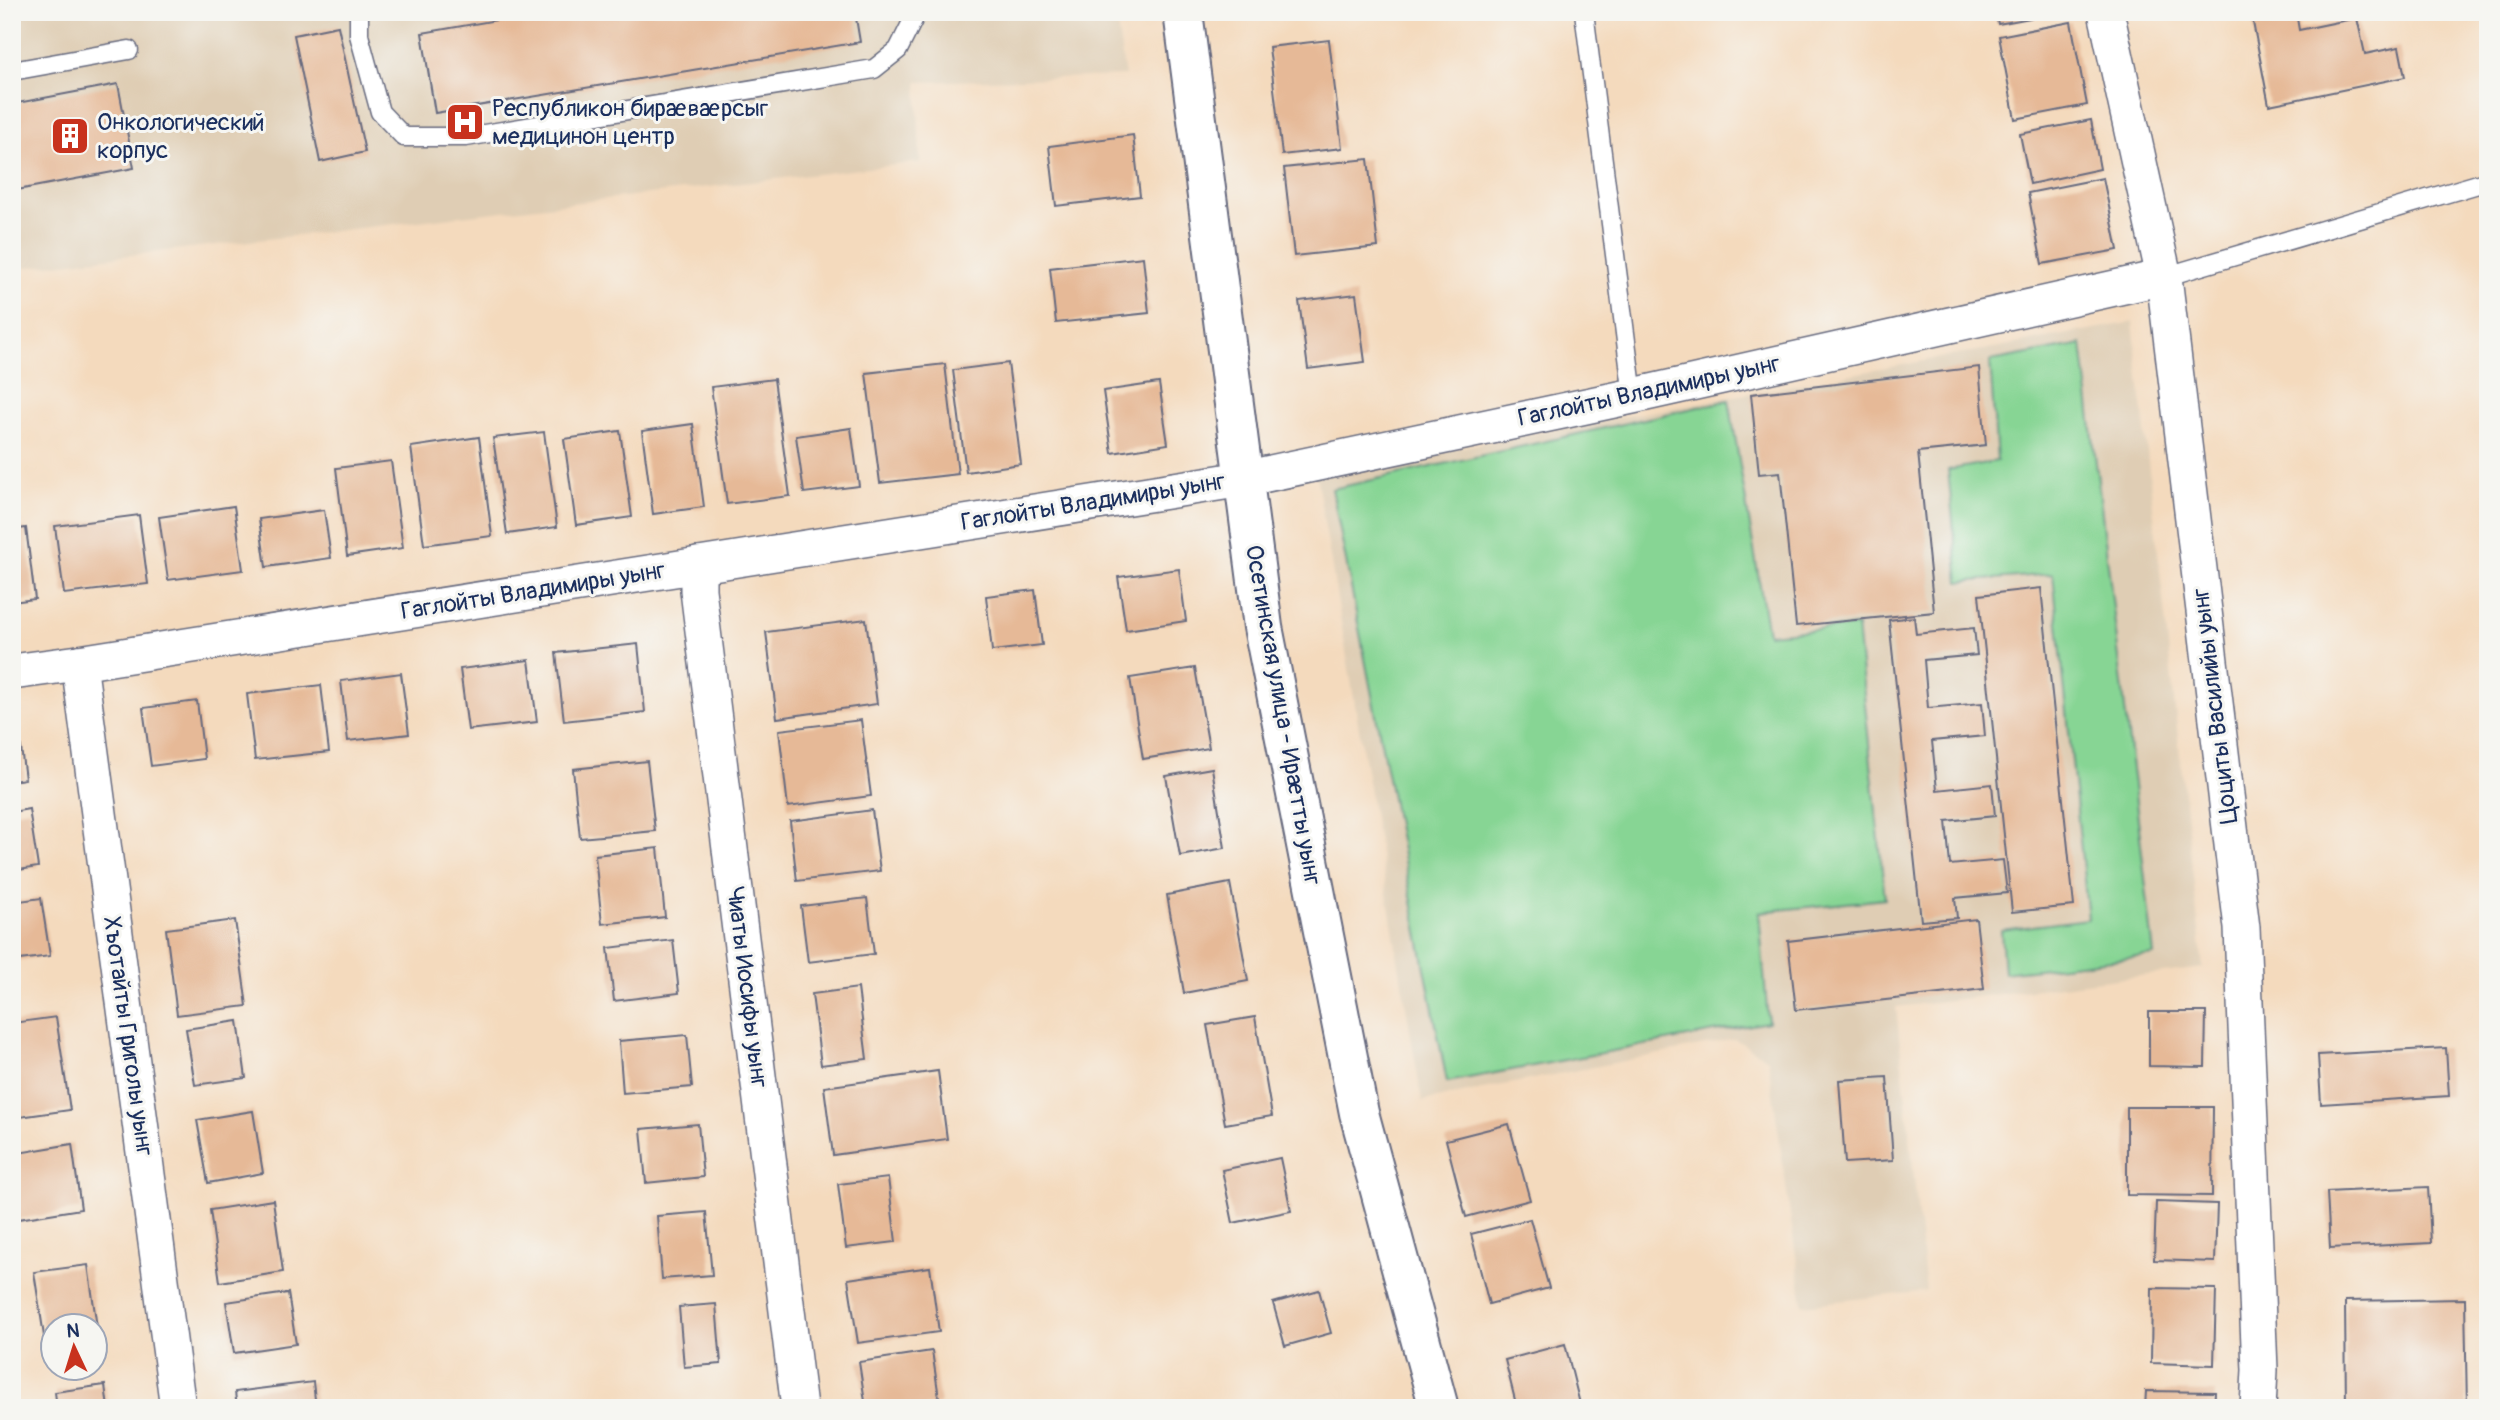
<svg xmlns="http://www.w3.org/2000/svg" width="2500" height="1420" font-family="Pangolin,sans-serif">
<rect width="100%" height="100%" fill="#f6f6f2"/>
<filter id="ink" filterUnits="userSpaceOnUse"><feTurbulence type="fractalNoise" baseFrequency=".0143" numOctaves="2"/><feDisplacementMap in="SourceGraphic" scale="14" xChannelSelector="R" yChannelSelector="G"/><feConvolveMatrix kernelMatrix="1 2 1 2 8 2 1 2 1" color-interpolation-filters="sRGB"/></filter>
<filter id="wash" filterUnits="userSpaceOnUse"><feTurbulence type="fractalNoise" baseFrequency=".00686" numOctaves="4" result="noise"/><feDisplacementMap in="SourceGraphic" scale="28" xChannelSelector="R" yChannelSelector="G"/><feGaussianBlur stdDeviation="1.57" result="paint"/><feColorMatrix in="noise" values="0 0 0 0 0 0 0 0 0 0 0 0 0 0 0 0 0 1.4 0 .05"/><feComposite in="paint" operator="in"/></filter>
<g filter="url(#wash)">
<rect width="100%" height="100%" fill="#f4dabd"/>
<g fill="#dfcdb4">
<polygon points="12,12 1115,12 1125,76 917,82 920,162 12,269"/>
<polygon points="2133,322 2203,968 1896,1007 1926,1291 1803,1305 1768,1059 1735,1039 1422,1101 1316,474"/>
</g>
<g fill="#87d594" stroke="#518279" stroke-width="2">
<polygon points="2082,344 2154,955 2004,973 2001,930 2088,919 2053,574 1959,582 1948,470 1997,461 1990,361"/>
<polygon points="1729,400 1768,634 1857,626 1885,899 1759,912 1768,1022 1447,1082 1332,489"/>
</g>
<g id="blocks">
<g fill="#e6b997">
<polygon points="496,12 855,12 860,42 435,113 422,33 497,20"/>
<polygon points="1995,12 2051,12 2051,14 1998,24"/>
<polygon points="2251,12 2296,12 2299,30 2357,18 2365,54 2399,47 2405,77 2269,105"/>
<polygon points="2071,22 2087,105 2015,119 1999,36"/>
<polygon points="338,26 365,152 320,162 294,35"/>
<polygon points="1329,40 1342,148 1282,155 1269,47"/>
<polygon points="118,84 134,168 12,191 12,104"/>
<polygon points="2091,120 2100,169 2030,184 2020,134"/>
<polygon points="1133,135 1140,196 1056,206 1049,146"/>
<polygon points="1368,159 1378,247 1294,256 1284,168"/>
<polygon points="2103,178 2118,250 2042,264 2028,193"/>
<polygon points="1143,257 1149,313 1056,323 1050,268"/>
<polygon points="1356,294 1365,362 1308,369 1299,301"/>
<polygon points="1008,363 1021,464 966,472 953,370"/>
<polygon points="945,364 958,474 880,483 866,373"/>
<polygon points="1979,367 1986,445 1918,452 1934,612 1796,626 1780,472 1759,474 1751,394"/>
<polygon points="774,379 790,496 727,504 711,387"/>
<polygon points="1159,383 1168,444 1112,453 1103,391"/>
<polygon points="693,424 704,507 653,514 642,431"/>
<polygon points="851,428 859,486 804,493 796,436"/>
<polygon points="620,431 632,517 576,525 564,439"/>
<polygon points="544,432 557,527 507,534 493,438"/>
<polygon points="479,437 492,536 424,545 411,447"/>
<polygon points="391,461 403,548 347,556 336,468"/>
<polygon points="234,506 243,570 168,580 159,517"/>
<polygon points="324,510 331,558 266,567 259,519"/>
<polygon points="139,515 148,584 64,594 55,526"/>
<polygon points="26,528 35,599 12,602 12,530"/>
<polygon points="1179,569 1186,621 1126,630 1118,577"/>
<polygon points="2041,588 2074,906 2012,912 1979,595"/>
<polygon points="1035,590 1042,645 992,651 986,596"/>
<polygon points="1914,617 1916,634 1974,628 1977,655 1924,660 1928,708 1982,703 1985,736 1932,741 1937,790 1992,784 1995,816 1946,821 1950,865 2003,860 2007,893 1955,898 1957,918 1921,921 1889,620"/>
<polygon points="866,619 877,704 777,718 766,632"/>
<polygon points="638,644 645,712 564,721 556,653"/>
<polygon points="529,660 537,722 468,730 460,669"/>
<polygon points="1195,668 1209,748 1143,759 1130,678"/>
<polygon points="401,673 409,734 348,741 341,681"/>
<polygon points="321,685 329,752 255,760 247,694"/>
<polygon points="197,701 204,759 151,766 143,708"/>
<polygon points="861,720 871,796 788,807 779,730"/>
<polygon points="18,724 25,779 12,781 12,725"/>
<polygon points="647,761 655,831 580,838 573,769"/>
<polygon points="1212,768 1225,848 1180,856 1166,776"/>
<polygon points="29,809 38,867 12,871 12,812"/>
<polygon points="872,810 880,871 797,881 790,821"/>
<polygon points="658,848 665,917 602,924 595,855"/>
<polygon points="1230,883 1248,981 1184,993 1167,895"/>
<polygon points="41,898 50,956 12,961 12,902"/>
<polygon points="867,898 874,954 808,962 801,906"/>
<polygon points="1976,919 1984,989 1796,1010 1788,941"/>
<polygon points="235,920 247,1006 177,1015 166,929"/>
<polygon points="673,940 679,993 614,1001 608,948"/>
<polygon points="858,988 867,1059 821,1065 812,994"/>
<polygon points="2149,1012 2206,1012 2205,1067 2149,1066"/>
<polygon points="56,1017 70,1110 12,1118 12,1023"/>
<polygon points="1255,1017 1272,1116 1225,1124 1207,1025"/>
<polygon points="238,1021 246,1078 195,1085 186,1029"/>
<polygon points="687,1035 692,1087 623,1093 619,1041"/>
<polygon points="2446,1048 2449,1096 2321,1104 2318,1055"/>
<polygon points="938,1071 947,1139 833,1155 824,1087"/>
<polygon points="1887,1077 1893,1160 1845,1163 1839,1080"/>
<polygon points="2127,1107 2213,1107 2212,1196 2127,1195"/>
<polygon points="253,1111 263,1173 208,1183 197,1120"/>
<polygon points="698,1124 703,1177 646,1183 641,1129"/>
<polygon points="1509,1124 1530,1200 1466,1217 1446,1140"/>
<polygon points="72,1144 81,1209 12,1220 12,1154"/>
<polygon points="1280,1158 1291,1211 1233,1223 1222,1170"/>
<polygon points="888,1178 896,1242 846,1248 838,1184"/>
<polygon points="2428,1187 2431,1243 2330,1248 2327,1192"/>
<polygon points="273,1200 283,1272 220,1282 210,1210"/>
<polygon points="2156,1202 2217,1204 2215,1262 2154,1260"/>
<polygon points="706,1212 712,1275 662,1279 657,1216"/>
<polygon points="1530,1219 1549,1288 1489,1304 1471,1234"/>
<polygon points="88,1265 99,1341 94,1342 94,1326 52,1326 52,1348 46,1349 34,1272"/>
<polygon points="930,1267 939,1332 858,1343 848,1279"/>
<polygon points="2152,1288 2216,1289 2214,1365 2151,1363"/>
<polygon points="1319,1290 1331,1333 1285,1346 1273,1303"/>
<polygon points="288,1293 296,1344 234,1353 226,1302"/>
<polygon points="2465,1299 2467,1408 2346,1408 2345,1301"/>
<polygon points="716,1304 721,1364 684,1367 679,1307"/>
<polygon points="1565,1344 1581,1408 1517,1408 1505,1360"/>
<polygon points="932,1351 940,1404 917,1408 866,1408 859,1362"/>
<polygon points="313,1382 316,1408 237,1408 235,1392"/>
<polygon points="105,1385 108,1408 57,1408 55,1392"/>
<polygon points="2146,1391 2215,1392 2214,1408 2145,1408"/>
</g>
</g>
</g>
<g filter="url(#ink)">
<use href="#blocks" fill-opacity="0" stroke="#676b7f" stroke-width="2"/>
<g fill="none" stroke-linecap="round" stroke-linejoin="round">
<defs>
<g id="service">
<polyline points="359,12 359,35 380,112 404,137 466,137 874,69 898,50 917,12"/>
<polyline points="1584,12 1633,396"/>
<polyline points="12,71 129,50"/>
<polyline points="2164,277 2488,181"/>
</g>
<g id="minor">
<polyline points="2106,12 2164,277 2242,928 2260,1370 2258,1408"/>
<polyline points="698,565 698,590 799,1408"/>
<polyline points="79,663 178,1408"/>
<polyline points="12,672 79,663 1243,479 1633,396 2164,277"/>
</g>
<polyline id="tertiary" points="1183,12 1263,627 1359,1113 1439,1408"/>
</defs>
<use href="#service" stroke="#676b7f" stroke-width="21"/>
<use href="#minor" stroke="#676b7f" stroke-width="38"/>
<use href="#tertiary" stroke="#676b7f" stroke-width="42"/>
<use href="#service" stroke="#fff" stroke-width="18"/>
<use href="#minor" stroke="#fff" stroke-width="35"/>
<use href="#tertiary" stroke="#fff" stroke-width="38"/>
</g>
</g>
<defs>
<symbol id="hospital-square" viewBox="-11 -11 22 22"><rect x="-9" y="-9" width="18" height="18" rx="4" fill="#c8321e" stroke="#f6f6f2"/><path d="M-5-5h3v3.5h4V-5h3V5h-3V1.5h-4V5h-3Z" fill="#fff"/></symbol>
<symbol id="building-square" viewBox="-11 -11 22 22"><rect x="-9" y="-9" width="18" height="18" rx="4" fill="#c8321e" stroke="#f6f6f2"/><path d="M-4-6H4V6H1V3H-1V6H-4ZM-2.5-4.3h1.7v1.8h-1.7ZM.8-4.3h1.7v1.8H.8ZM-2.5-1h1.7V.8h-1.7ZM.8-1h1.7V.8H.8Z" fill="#fff"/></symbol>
</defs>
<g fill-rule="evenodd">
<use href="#hospital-square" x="443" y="100" width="44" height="44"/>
<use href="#building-square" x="48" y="114" width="44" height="44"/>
</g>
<g text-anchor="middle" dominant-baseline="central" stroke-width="6" stroke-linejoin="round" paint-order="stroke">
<g font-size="24" fill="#1b2f5e" stroke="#f6f6f2" text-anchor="start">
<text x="492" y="108">Республикон бирæвæрсыг<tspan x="492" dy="28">медицинон центр</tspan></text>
<text x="97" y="122">Онкологический<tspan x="97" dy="28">корпус</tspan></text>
</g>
<g font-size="24" fill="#1b2f5e" stroke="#f6f6f2">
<text transform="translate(1649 391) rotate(-12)">Гаглойты Владимиры уынг</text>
<text transform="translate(1093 502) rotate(-9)">Гаглойты Владимиры уынг</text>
<text transform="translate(533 591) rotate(-9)">Гаглойты Владимиры уынг</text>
<text transform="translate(2215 706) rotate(-97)">Цоциты Василийы уынг</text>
<text transform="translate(1283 715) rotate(80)">Осетинская улица - Ирæтты уынг</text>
<text transform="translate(747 987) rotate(83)">Чиаты Иосифы уынг</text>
<text transform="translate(128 1036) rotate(82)">Хъотайты Григолы уынг</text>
</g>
</g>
<rect width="2500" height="1420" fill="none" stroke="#f6f6f2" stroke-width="42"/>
<g transform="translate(74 1347) rotate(356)"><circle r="33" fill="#f6f6f2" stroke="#9ea6b7" stroke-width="2"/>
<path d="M0-5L12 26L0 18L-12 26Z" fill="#c8321e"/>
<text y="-10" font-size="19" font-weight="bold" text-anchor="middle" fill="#1b2f5e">N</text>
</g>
</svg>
